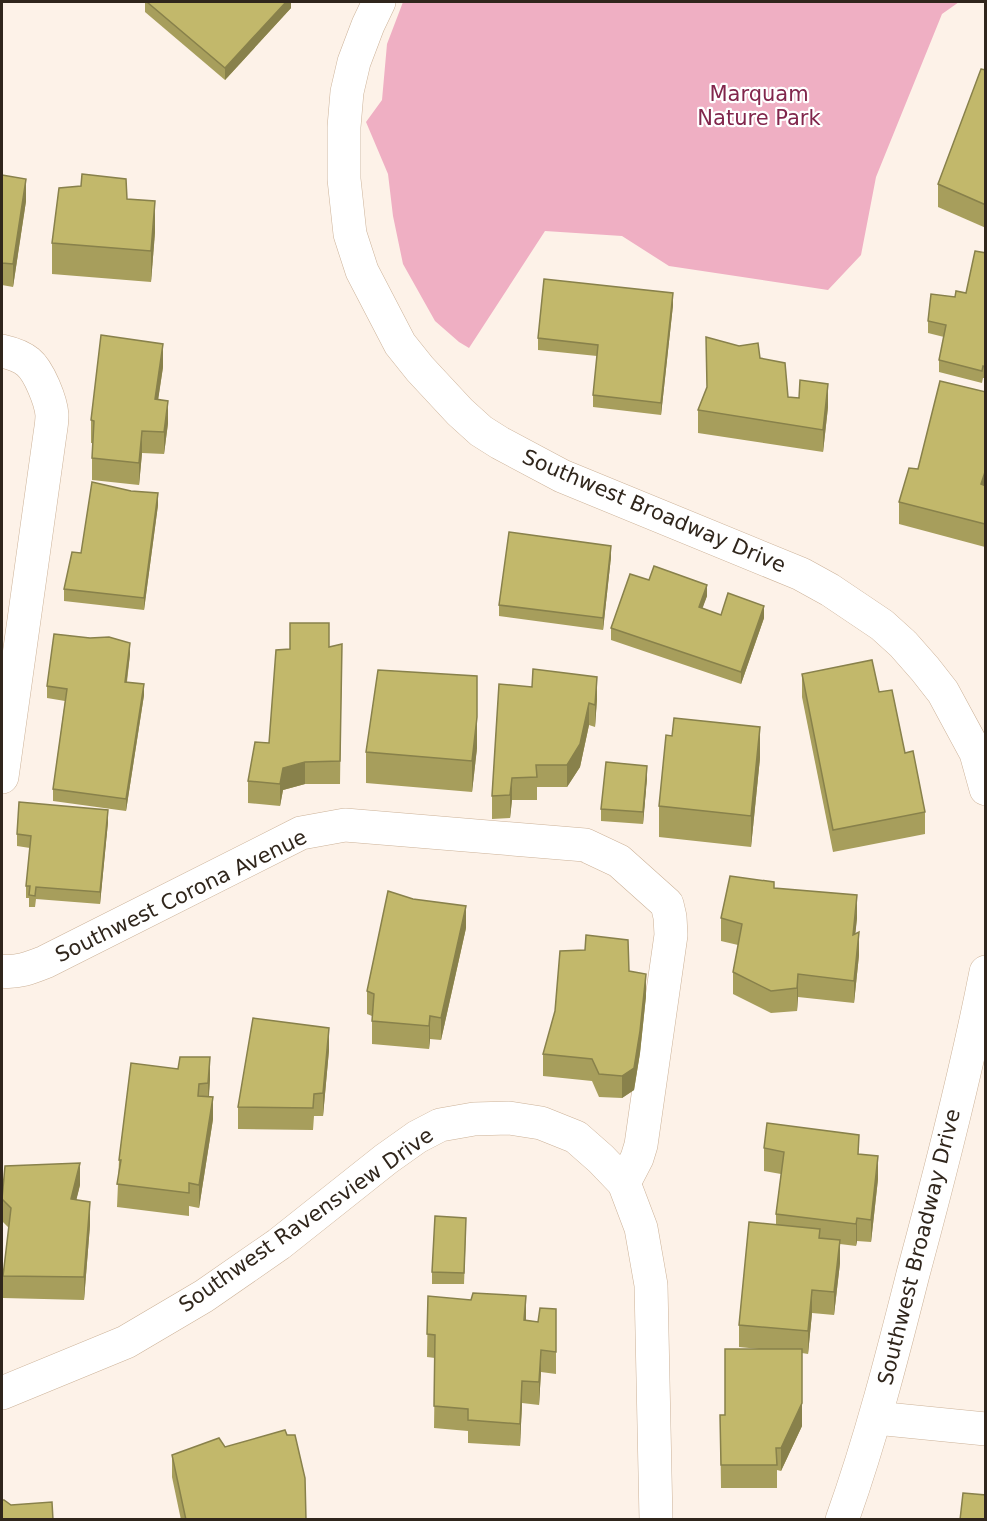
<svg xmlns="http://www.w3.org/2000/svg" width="987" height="1521" font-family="'DejaVu Sans',sans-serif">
<rect width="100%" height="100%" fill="#fdf2e8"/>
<polygon fill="#efafc3" points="403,2 959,2 942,14 876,177 861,255 828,290 669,266 622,236 545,231 469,348 459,342 435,321 403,264 393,216 388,174 366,122 382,100 387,44"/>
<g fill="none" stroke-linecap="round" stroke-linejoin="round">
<defs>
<g id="minor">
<path d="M2,351c9,2 19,5 26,11 11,9 23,39 24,53 0,6 -1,13 -2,19l-48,343"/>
<path d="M2,971c15,2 28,-3 43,-9l256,-129 44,-8 240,20 34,16 48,43 3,13 1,18 -30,210 -4,13 -13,25"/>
<polyline points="2,1393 126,1342 204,1296 279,1244 386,1159 417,1137 440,1125 474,1119 509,1118 541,1123 576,1137 601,1159 624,1183 641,1228 651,1285 656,1520"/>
<polyline points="876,1418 986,1429"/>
</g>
<g id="tertiary">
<polyline points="379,2 368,25 354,62 347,92 344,127 344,179 350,234 362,271 400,344 420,369 460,412 481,431 500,443 562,476 801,574 830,590 882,625 903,644 925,669 943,692 976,753 986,789"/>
<path d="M842,1520c29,-81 50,-163 71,-246 27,-100 53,-200 73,-302"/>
</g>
</defs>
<use href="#minor" stroke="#ccb298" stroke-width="34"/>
<use href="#tertiary" stroke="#ccb298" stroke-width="34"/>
<use href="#minor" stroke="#fff" stroke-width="33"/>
<use href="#tertiary" stroke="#fff" stroke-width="33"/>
</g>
<g fill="#a79e5c">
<polygon points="145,2 291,2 291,8 225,80 145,12"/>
<polygon points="986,70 986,228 938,207 938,184"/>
<polygon points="2,175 26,201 13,287 2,285"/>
<polygon points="127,199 155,232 151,282 52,274 52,243"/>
<polygon points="986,253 986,378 983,378 982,383 939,372 939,360 944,337 928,333 928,321 955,297 966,293"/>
<polygon points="673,305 661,415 593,407 593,395 597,356 538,350 538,338"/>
<polygon points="760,358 788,397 828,407 823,452 698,433 698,410"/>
<polygon points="163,367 158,399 168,423 164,454 142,453 139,485 92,480 92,443 91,443 91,420"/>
<polygon points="986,392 985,547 899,524 899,502 918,469"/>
<polygon points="131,491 158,505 144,610 64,601 64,589 81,553"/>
<polygon points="611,557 603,630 499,616 499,605"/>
<polygon points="649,580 707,596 702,608 721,615 764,618 741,684 611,640 611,628"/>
<polygon points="342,644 340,784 305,784 283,790 280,806 248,803 248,781 269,743"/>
<polygon points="130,654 127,682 144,695 126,811 53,801 53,789 65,701 47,698 47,686"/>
<polygon points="802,674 879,692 925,812 925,834 833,852 802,697"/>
<polygon points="499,684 597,699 595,727 589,725 580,767 567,787 537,787 537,800 512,800 510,818 492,819 492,796"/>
<polygon points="477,748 472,792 366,783 366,752"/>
<polygon points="760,758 751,847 659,837 659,806"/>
<polygon points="647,778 643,824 601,821 601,809"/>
<polygon points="108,822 100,904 36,899 35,907 29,907 29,898 26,898 26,886 30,848 17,846 17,834"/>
<polygon points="774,888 857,918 855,934 859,955 854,1003 798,997 797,1011 771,1013 733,994 733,972 738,945 721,941 721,918"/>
<polygon points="466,928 441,1040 430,1039 429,1049 372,1044 372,1016 367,1014 367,991"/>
<polygon points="629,971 646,996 640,1053 634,1090 622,1098 599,1097 592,1081 543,1076 543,1054"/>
<polygon points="329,1050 323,1116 314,1116 313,1130 238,1129 238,1107"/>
<polygon points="131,1063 210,1079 209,1097 213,1119 199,1208 189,1206 189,1216 117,1207 119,1160"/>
<polygon points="764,1148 859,1154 878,1179 871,1242 857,1241 856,1246 840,1244 840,1263 834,1315 812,1313 808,1354 802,1353 802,1426 781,1471 777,1470 777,1488 721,1488 720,1415 725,1415 759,1349 739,1347 739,1325 776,1225 776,1214 781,1174 764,1171"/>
<polygon points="80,1185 76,1200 90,1225 84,1300 3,1298 3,1276 9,1228 2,1221 2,1199"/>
<polygon points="466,1230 464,1284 432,1284 432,1272"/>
<polygon points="428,1296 526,1320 538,1322 556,1309 556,1374 541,1372 539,1405 522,1403 520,1446 468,1443 468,1431 434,1428 435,1358 427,1357"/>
<polygon points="225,1447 306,1520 181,1520 172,1477 172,1455"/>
</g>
<g fill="#88814b">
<polygon points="286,2 291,2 291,8 225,80 225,68"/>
<polygon points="26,179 26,201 13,287 13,264"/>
<polygon points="155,201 155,232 151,282 151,251"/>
<polygon points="673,293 673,305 661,415 661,403"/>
<polygon points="163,344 163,367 155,421 155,399"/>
<polygon points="828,384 828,407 823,452 823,430"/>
<polygon points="168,401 168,423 164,454 164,432"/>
<polygon points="142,431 142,453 139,485 139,463"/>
<polygon points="986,469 986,491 981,484"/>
<polygon points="158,493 158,505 144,610 144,598"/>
<polygon points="611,546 611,557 603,630 603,618"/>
<polygon points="707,585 707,596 699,618 699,607"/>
<polygon points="764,606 764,618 741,684 741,672"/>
<polygon points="130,643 130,654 125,694 125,682"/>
<polygon points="597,677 597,699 595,727 595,705"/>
<polygon points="144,684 144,695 126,811 126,799"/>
<polygon points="589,703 589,725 580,767 567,787 567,765"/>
<polygon points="477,707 477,748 472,792 472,761"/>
<polygon points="760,727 760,758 751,847 751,816"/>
<polygon points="305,762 305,784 283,790 280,806 280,784 283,768"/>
<polygon points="647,766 647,778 643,824 643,812"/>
<polygon points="512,778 512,800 510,818 510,795"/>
<polygon points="108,810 108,822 100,904 100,892"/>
<polygon points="857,895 857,918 853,957 853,935"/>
<polygon points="466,906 466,928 441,1040 441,1018"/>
<polygon points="859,932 859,955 854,1003 854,981"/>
<polygon points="646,974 646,996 640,1053 634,1090 622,1098 622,1076"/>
<polygon points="798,974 798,997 797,1011 797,988"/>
<polygon points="430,1016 430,1039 429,1049 429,1026"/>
<polygon points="329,1028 329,1050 323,1116 323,1093"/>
<polygon points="210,1057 210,1079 208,1105 208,1083"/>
<polygon points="213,1097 213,1119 199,1208 199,1185"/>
<polygon points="878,1156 878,1179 871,1242 871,1220"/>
<polygon points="80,1163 80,1185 71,1222 71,1199"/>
<polygon points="90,1202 90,1225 84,1300 84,1277"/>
<polygon points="857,1218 857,1241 856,1246 856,1224"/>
<polygon points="840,1240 840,1263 834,1315 834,1292"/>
<polygon points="812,1290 812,1313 808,1354 808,1331"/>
<polygon points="526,1296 526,1319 524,1343 524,1320"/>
<polygon points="802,1349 802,1426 781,1471 781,1448"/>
<polygon points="541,1350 541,1372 539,1405 539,1382"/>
<polygon points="522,1381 522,1403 520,1446 520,1424"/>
</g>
<g fill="#c2b86b" stroke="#88814b" stroke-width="1.5">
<polygon points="147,2 286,2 225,68"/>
<polygon points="981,69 986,70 986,205 938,184"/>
<polygon points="82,174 126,179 127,199 155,201 151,251 52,243 59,188 81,186"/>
<polygon points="2,175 26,179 13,264 2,263"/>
<polygon points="975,251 986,253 986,367 983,366 982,371 939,360 946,325 928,321 931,294 955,297 956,291 966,293"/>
<polygon points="544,279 673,293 661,403 593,395 598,345 538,338"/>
<polygon points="101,335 163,344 155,399 168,401 164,432 142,431 139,463 92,458 94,421 91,420"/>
<polygon points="706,337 739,346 758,343 760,358 785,363 788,397 799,398 800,380 828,384 823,430 698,410 707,387"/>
<polygon points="940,381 986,392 986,469 981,484 986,486 985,524 899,502 909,468 918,469"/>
<polygon points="92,482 131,491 158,493 144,598 64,589 72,552 81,553"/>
<polygon points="509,532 611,546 603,618 499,605"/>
<polygon points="654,566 707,585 699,607 721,615 728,593 764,606 741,672 611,628 630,574 649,580"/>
<polygon points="290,623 329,623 329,647 342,644 340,761 305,762 283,768 280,784 248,781 255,742 269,743 276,650 290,649"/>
<polygon points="54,634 90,638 109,637 130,643 125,682 144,684 126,799 53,789 67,689 47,686"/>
<polygon points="872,660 879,692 892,690 905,753 913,751 925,812 833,830 802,674"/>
<polygon points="533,669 597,677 595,705 589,703 580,744 567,765 536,765 537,777 512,778 510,795 492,796 499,684 532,687"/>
<polygon points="378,670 477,676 477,717 472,761 366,752"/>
<polygon points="674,718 760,727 751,816 659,806 666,735 672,736"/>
<polygon points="606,762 647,766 643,812 601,809"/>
<polygon points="19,802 108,810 100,892 36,887 35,896 29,895 30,886 26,886 31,836 17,834"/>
<polygon points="730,876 774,882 774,888 857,895 853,935 859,932 854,981 798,974 797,988 771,991 733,972 742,924 721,918"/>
<polygon points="388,891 413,899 466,906 441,1018 430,1016 429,1026 372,1021 374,994 367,991"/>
<polygon points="586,935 628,940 629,971 646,974 640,1031 634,1068 622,1076 599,1074 592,1059 543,1054 555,1011 560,951 585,950"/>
<polygon points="253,1018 329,1028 323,1093 314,1094 313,1108 238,1107"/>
<polygon points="180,1057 210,1057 208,1083 199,1084 198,1096 213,1097 199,1185 189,1183 189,1193 117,1184 121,1160 119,1160 131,1063 178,1069"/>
<polygon points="767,1123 859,1135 858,1154 878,1156 871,1220 857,1218 856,1224 776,1214 784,1152 764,1148"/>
<polygon points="80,1163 71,1199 90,1202 84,1277 3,1276 11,1208 2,1199 5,1166"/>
<polygon points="435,1216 466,1218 464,1273 432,1272"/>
<polygon points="749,1222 820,1229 819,1238 840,1240 834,1292 812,1290 808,1331 739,1325"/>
<polygon points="473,1293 526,1296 524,1320 538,1322 540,1308 556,1309 556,1352 541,1350 539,1382 522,1381 520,1424 468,1420 468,1409 434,1406 435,1335 427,1334 428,1296 471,1300"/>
<polygon points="725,1349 802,1349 802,1403 781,1448 776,1448 777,1465 721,1465 720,1415 725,1415"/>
<polygon points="285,1430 287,1435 295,1435 305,1478 306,1520 186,1520 172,1455 219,1438 225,1447"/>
<polygon points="963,1493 986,1495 986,1520 960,1520"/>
<polygon points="2,1500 4,1500 11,1505 52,1502 53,1520 2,1520"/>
</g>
<g text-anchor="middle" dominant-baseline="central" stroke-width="4.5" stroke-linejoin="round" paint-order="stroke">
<g font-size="21" fill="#81264c" stroke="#fff">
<text x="759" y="94">Marquam<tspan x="759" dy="24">Nature Park</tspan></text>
</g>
<g font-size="21" fill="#30261c" stroke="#fff">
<text transform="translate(654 511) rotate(23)">Southwest Broadway Drive</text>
<text transform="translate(181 896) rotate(-26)">Southwest Corona Avenue</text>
<text transform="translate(306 1220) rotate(-35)">Southwest Ravensview Drive</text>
<text transform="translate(919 1247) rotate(-76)">Southwest Broadway Drive</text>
</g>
</g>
<rect width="987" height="1521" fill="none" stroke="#30261c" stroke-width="6"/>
</svg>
